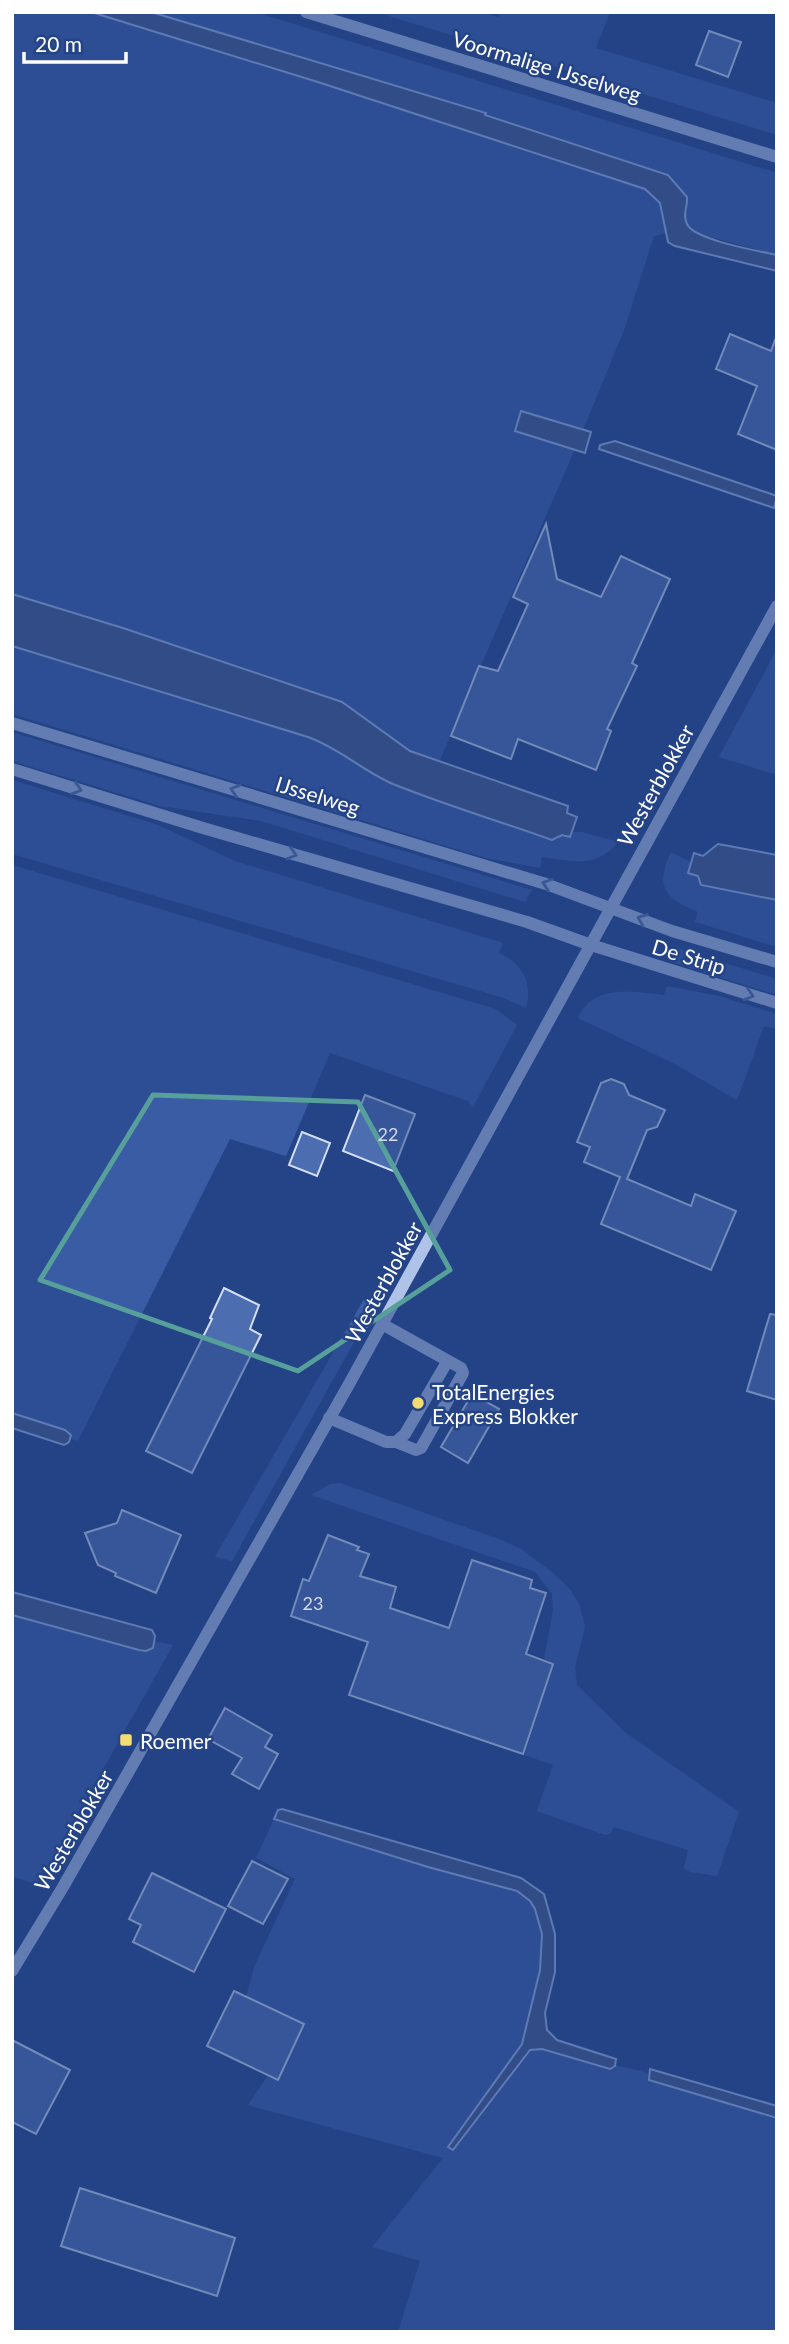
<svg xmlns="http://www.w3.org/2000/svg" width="789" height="2344" font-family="Lato,sans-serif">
<rect width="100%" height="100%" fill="#244487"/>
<g fill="#395ca4">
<polygon points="12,12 91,12 321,83 645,189 660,203 666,233 654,236 624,330 583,430 521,411 515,431 575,449 439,762 410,751 342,702 126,629 12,594"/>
<path d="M151,12h104l522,161v82l-84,-23c-13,-10 -5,-22 -6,-35l-19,-22 -195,-64z"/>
<polygon points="376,12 481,12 498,17 500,12 610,12 596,48 777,103 777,135"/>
<path d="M12,646l296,91c31,11 55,34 85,47 52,21 106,37 159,55l10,-4 7,2 2,-5h11l36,10c-22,27 -46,19 -76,15l-2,11 -54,-10 -474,-144z"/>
<polygon points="777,649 777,775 719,757"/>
<polygon points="12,732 532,890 525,902 261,821 160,806 12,761"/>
<path d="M12,780l146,45 77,36 268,82 -4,10c23,10 34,30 27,55l-22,-10 -492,-144z"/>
<path d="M671,852l21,11 -3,10 9,3 3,9 76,15v47l-82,-25 3,-10c-34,-14 -43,-25 -27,-60z"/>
<polygon points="12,865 496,1009 517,1025 473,1107 468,1101 330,1053 286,1156 230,1139 78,1441 71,1439 71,1435 65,1430 12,1413"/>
<polygon points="676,948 777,979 777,995 668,961"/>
<path d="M667,986l52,10 58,18v15l-13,-3 -27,74 -64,-37 -95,-45c15,-35 56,-26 86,-23z"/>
<polygon points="364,1299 373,1308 232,1561 215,1557"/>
<polygon points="340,1483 499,1539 521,1549 552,1572 570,1589 580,1606 585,1626 575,1668 577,1685 626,1733 739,1812 717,1876 690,1872 684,1868 688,1850 614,1827 611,1833 605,1835 537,1811 553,1765 524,1755 554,1663 544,1659 553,1611 552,1594 535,1572 311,1495 330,1484"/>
<polygon points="12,1615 139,1650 146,1651 152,1648 155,1641 173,1645 38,1885 12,1876"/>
<polygon points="274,1819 428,1867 518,1891 530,1901 535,1909 542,1934 540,1970 522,2044 448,2147 525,2055 530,2050 537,2049 610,2069 615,2065 648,2073 650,2080 777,2118 777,2332 398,2332 420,2261 372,2247 443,2158 248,2105 298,2031 246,1997 254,1967 295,1879 256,1858"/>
</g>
<g fill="#405788" stroke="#a3bcea" stroke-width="2">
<path d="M91,12h60l335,101 -1,2 183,60 19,22c1,9 -5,18 0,27 7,16 72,27 90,31v16l-102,-25 -7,-4 -8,-39 -15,-14 -324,-106z"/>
<polygon points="521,411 591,432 585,453 515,431"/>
<polygon points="615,441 777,496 774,508 599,449 600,445"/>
<path d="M12,594l114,35 216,73 68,49 158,55 -1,7 10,4 -7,20 -8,-2 -10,5c-53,-19 -107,-35 -159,-56 -30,-13 -54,-36 -85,-47l-296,-91z"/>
<polygon points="718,844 777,855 777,900 701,885 698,876 688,873 694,853 703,856"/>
<polygon points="12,1413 65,1430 71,1435 69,1442 64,1445 12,1428"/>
<polygon points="12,1592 152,1630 155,1636 153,1648 146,1651 139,1650 12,1615"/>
<polygon points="282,1809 521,1878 544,1894 555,1934 555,1972 545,2013 547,2030 557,2040 616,2059 615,2066 610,2069 542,2049 530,2050 453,2150 448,2147 522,2044 540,1970 542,1934 535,1909 530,1901 517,1891 428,1867 274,1819 278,1810"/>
<polygon points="650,2069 777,2106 777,2118 649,2080"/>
</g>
<g fill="#4c6daf" stroke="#d3dff7" stroke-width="2">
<polygon points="709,31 741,42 728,77 696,65"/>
<polygon points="730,334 771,351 775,340 777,341 777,450 738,434 757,386 716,369"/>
<polygon points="546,524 557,579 601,597 621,556 670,579 632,663 637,666 607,729 611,731 596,770 518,739 511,759 451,736 479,666 498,671 528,604 513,597"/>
<polygon points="611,1079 624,1084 629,1095 665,1110 657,1127 647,1130 627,1179 691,1206 695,1194 736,1211 711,1270 601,1224 620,1177 584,1162 590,1147 577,1142 601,1083"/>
<polygon points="365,1095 415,1114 393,1171 343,1151"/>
<polygon points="302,1132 330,1143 317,1176 289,1165"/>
<polygon points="224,1288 259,1305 250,1329 261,1335 192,1473 146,1451 212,1319 210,1318"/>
<polygon points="770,1314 777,1315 777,1400 747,1391"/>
<polygon points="472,1394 499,1409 468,1463 441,1447"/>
<polygon points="122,1510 181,1535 156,1593 115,1576 116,1573 98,1565 85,1533 117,1523"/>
<polygon points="328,1535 359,1547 357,1550 369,1554 360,1576 396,1587 390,1608 449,1628 472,1560 532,1580 530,1588 546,1593 526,1654 553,1664 523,1754 349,1695 368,1642 291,1616 303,1579 309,1581"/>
<polygon points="225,1708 272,1735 265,1747 278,1754 259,1789 232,1774 242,1758 208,1739"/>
<polygon points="252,1861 288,1879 263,1924 228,1906"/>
<polygon points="152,1873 226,1909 194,1972 133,1942 141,1925 129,1919"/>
<polygon points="234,1991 304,2024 278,2080 207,2046"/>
<polygon points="12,2040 70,2070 36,2134 12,2122"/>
<polygon points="80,2188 235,2238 217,2296 61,2246"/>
</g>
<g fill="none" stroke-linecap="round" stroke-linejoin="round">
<g stroke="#afc3e9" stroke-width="12">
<polyline points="306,12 777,157"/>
<polyline points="12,723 546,884 672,931 777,962"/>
<polyline points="12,769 203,828 527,922 591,945 777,1003"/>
<polyline points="382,1324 461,1368 463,1373 421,1448 416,1450 396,1442"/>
<polyline points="329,1418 386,1442 396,1442 405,1434 447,1362"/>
<polyline points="12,1971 63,1887 348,1386 777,606"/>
</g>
</g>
<defs><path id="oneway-chevron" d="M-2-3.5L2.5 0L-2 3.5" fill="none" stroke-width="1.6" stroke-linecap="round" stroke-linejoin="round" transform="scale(1.75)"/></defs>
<g stroke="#5570a9">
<use href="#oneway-chevron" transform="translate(77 789) rotate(17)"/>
<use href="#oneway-chevron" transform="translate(235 790) rotate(-163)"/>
<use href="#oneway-chevron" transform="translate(292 854) rotate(16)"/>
<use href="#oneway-chevron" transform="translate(547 884) rotate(-162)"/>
<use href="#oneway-chevron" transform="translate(642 919) rotate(-158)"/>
<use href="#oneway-chevron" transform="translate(749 995) rotate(17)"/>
</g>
<path d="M0 0H789V2344H0ZM153,1095l205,7 92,168 -152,101 -258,-91z" fill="#244487" fill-opacity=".55" fill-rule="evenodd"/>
<path fill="none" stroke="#579f9a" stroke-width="5" stroke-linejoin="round" d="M153,1095l205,7 92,168 -152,101 -258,-91z"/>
<g fill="#f3dd73" stroke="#244487" stroke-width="2.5">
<circle cx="418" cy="1403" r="7"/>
<rect x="119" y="1733" width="14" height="14" rx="3.5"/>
</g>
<g text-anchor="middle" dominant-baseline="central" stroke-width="5" stroke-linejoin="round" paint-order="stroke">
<g font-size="18" fill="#d2daeb">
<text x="388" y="1134">22</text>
<text x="313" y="1603">23</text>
</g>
<g font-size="21" fill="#fff" stroke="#244487">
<text transform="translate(547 66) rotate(17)">Voormalige IJsselweg</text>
<text transform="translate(655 785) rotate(-61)">Westerblokker</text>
<text transform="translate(318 795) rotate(17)">IJsselweg</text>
<text transform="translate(689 956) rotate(17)">De Strip</text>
<text transform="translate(383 1282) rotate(-61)">Westerblokker</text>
<text transform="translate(73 1830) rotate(-60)">Westerblokker</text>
</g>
<g font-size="21" fill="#fff" stroke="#244487" text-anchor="start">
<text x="432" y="1391">TotalEnergies<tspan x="432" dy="24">Express Blokker</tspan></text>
<text x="140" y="1740">Roemer</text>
</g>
</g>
<rect width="789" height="2344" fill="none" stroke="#ffffff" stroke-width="28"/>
<path d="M24 52v10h102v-10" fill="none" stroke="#ffffff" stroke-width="3.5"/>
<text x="35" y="52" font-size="21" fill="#ffffff" stroke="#244487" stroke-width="5" paint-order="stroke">20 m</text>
</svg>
